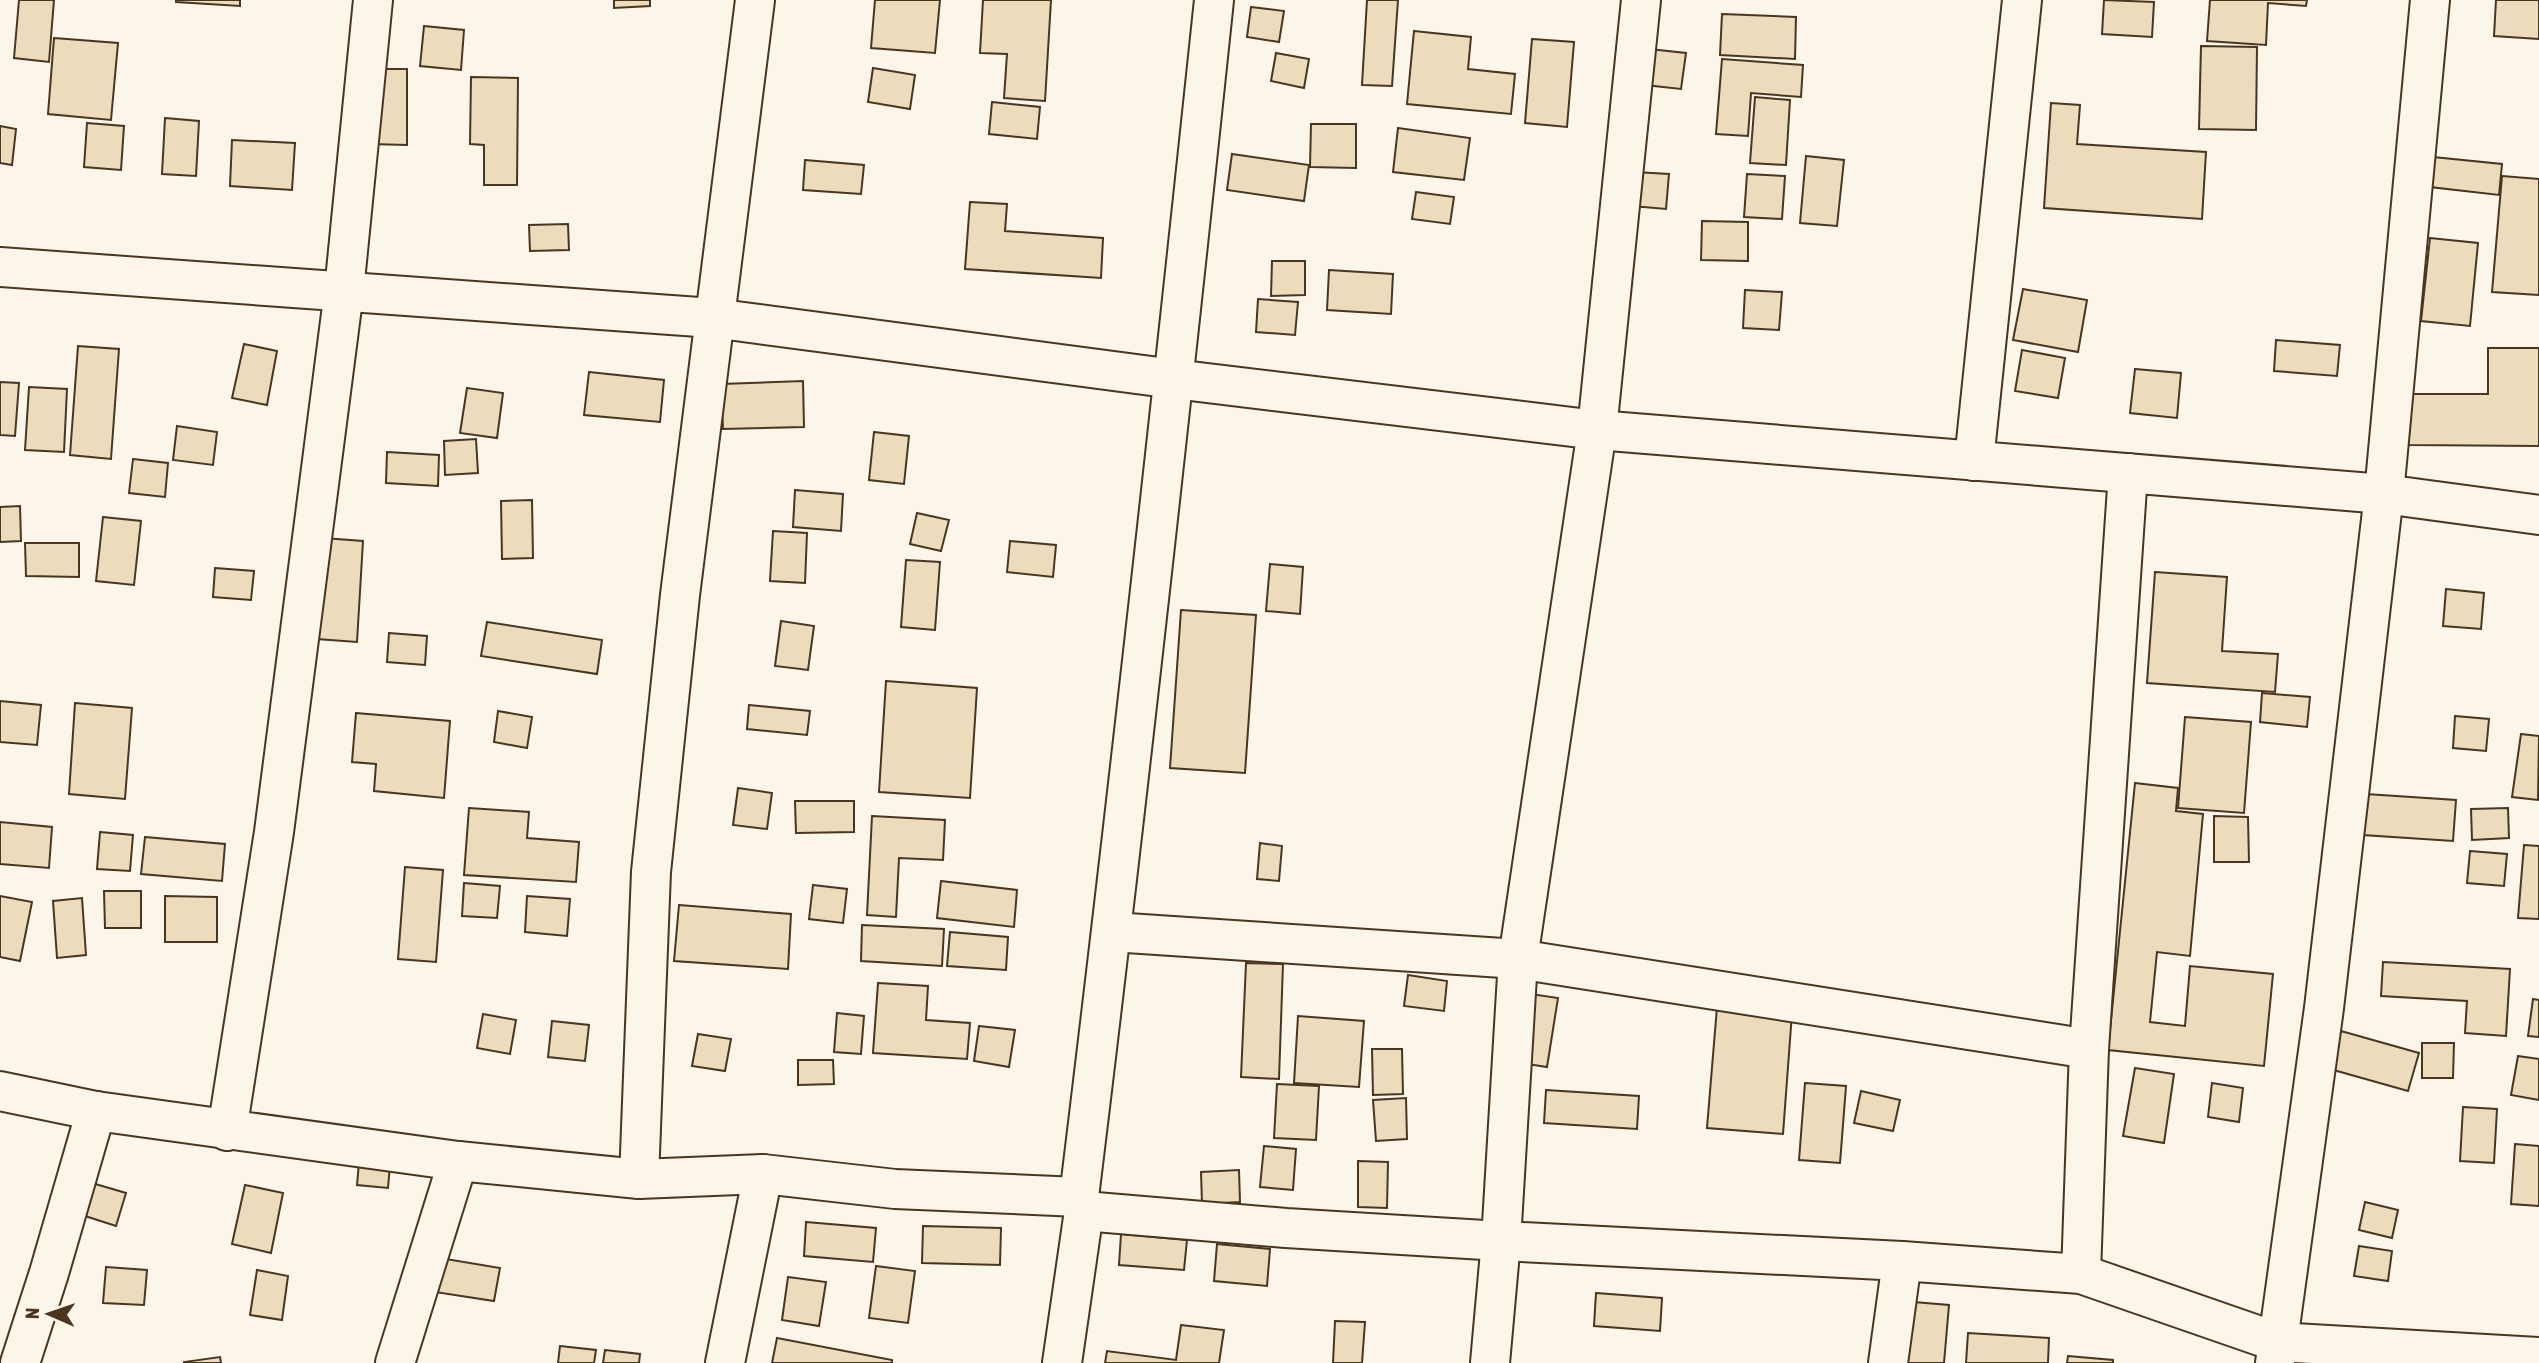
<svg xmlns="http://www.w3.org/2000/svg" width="2539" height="1363" font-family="'Asap Condensed',sans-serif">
<rect width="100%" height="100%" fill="#fbf6e9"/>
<g fill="#ecdcbc" stroke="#4a3520" stroke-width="2">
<polygon points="19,0 54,0 49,62 14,58"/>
<polygon points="176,0 240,0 240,6 176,2"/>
<polygon points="614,0 650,0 650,6 614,8"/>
<polygon points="875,0 940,0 935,53 871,48"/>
<polygon points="983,0 1051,0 1045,101 1004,98 1007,54 980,53"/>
<polygon points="1367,0 1398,0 1392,86 1362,85"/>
<polygon points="2104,0 2154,2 2152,37 2102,34"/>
<polygon points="2210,0 2307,0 2306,6 2268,3 2266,45 2207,41"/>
<polygon points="2496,0 2539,0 2539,39 2494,36"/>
<polygon points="1251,7 1284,11 1279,42 1247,37"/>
<polygon points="1722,14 1796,17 1795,59 1720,55"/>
<polygon points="424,26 464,30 461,70 420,66"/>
<polygon points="1414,31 1471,37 1468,69 1515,74 1511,114 1407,104"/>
<polygon points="54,38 118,43 111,120 48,114"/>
<polygon points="1532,39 1574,42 1567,127 1525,123"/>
<polygon points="2201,46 2257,47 2256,130 2199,129"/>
<polygon points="1649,49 1686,53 1681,89 1645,85"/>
<polygon points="1276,53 1309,59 1304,88 1271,81"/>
<polygon points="1722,59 1803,65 1801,97 1751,93 1748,136 1716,134"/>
<polygon points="873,68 915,75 910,109 868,102"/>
<polygon points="370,69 407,69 407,145 370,144"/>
<polygon points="471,77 518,78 517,185 484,185 484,145 470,144"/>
<polygon points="1755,97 1790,100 1786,165 1750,163"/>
<polygon points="992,102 1040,107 1037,139 989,134"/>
<polygon points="2051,103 2080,105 2077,144 2206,152 2202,219 2044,208"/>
<polygon points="165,118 199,121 196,176 162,174"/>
<polygon points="87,123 124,126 121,170 84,167"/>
<polygon points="1311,124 1356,124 1356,168 1310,167"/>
<polygon points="0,126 16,129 12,165 0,163"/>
<polygon points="1398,128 1470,138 1464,180 1393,172"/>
<polygon points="232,140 295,143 292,190 230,186"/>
<polygon points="1232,154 1309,165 1304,201 1227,190"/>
<polygon points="1806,156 1844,160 1837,226 1800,223"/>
<polygon points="2433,157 2502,164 2499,195 2430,187"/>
<polygon points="805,160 864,165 861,194 803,190"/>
<polygon points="1635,172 1669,174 1666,209 1632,206"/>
<polygon points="1747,174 1785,176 1782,219 1744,217"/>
<polygon points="2502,176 2539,179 2539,295 2492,292"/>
<polygon points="1416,192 1454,197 1450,224 1412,219"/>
<polygon points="970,202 1007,204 1005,231 1103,238 1101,278 965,269"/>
<polygon points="1702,221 1748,222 1748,261 1701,260"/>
<polygon points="568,224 569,250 530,251 529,225"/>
<polygon points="2430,238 2478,243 2470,326 2421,321"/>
<polygon points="1272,261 1305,261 1305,295 1271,296"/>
<polygon points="1329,270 1393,274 1391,314 1327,310"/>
<polygon points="2023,289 2087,300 2078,352 2013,340"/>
<polygon points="1745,290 1782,292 1779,330 1743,328"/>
<polygon points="1258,299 1298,302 1295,335 1256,332"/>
<polygon points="2276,340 2340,345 2337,376 2274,371"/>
<polygon points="244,344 277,351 267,405 232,398"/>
<polygon points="78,346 119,349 111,459 70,455"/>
<polygon points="2488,348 2539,348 2539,446 2408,445 2408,394 2488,394"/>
<polygon points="2022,350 2065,358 2058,398 2015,391"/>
<polygon points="2135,369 2181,373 2177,418 2130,413"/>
<polygon points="589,372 664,380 660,422 584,415"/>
<polygon points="803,381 804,427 723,429 721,384"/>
<polygon points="0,382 19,383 15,436 0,435"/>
<polygon points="29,387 67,389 64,452 25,450"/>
<polygon points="467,388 503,393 497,438 460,433"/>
<polygon points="177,426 217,432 213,465 173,460"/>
<polygon points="874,432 909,436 904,484 869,480"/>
<polygon points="476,439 478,473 445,475 444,441"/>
<polygon points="387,452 439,455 438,486 386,483"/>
<polygon points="133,459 168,463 165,497 129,493"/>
<polygon points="795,490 843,494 841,531 793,527"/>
<polygon points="532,500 533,558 502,559 501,501"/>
<polygon points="20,506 21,541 0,542 0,507"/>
<polygon points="917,513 949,520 941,551 910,544"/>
<polygon points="103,517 141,521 134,585 96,581"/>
<polygon points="773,531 807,533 805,583 770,581"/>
<polygon points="323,538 363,541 357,642 317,639"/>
<polygon points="1010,541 1056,545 1053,577 1007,572"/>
<polygon points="25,543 79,543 79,577 26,576"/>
<polygon points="906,560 940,562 935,630 901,627"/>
<polygon points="1270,564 1303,567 1300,614 1266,611"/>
<polygon points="215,568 254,571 251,600 213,597"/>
<polygon points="2155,572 2227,577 2222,651 2278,654 2275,692 2147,683"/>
<polygon points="2446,589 2484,593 2481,629 2443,626"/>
<polygon points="1181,610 1256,615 1245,773 1170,768"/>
<polygon points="781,621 814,626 808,670 775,666"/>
<polygon points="487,622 602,640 597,674 481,656"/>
<polygon points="389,633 427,636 425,665 387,662"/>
<polygon points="886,681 977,688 970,798 879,792"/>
<polygon points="2262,693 2310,697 2307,727 2260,722"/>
<polygon points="0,701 41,705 37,745 0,742"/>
<polygon points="75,703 132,708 125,799 69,794"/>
<polygon points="749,705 810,711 807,735 747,729"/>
<polygon points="498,711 532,717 527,748 494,742"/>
<polygon points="356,713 450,721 444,798 374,791 376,764 352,762"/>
<polygon points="2455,716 2489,719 2486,751 2453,748"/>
<polygon points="2185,717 2251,722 2244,813 2178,808"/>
<polygon points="2521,734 2539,736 2538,800 2512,797"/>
<polygon points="2135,783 2178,788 2176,811 2203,814 2190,956 2157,952 2150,1022 2185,1026 2190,966 2273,974 2264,1066 2108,1050"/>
<polygon points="738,788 772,793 767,829 733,825"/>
<polygon points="2366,794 2456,800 2453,841 2363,835"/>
<polygon points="795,801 854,801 854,832 796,833"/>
<polygon points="469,808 529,812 527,838 579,842 576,882 464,875"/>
<polygon points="2508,808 2509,838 2472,840 2471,809"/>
<polygon points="872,816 945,820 943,860 899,858 896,917 867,915"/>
<polygon points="2214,816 2248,817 2249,862 2214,862"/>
<polygon points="0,822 52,827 49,868 0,864"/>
<polygon points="100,832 133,835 130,871 97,869"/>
<polygon points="145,837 225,844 222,881 141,874"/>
<polygon points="1260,843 1282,846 1279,881 1257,879"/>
<polygon points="2524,845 2539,846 2539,919 2518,918"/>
<polygon points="2470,851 2507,854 2504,886 2467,883"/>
<polygon points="405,867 443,870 436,962 398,959"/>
<polygon points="941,881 1017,890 1014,927 937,918"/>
<polygon points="464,883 500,886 497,918 462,916"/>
<polygon points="813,885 847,889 843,923 809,919"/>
<polygon points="104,891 141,891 141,928 105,928"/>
<polygon points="0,896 32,902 20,961 0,957"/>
<polygon points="165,896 217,897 217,942 165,942"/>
<polygon points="527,896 570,899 567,936 525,932"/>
<polygon points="82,898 86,955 57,958 53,901"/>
<polygon points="679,905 791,914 788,969 674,961"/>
<polygon points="862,925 944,929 942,966 861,961"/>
<polygon points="950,932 1008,937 1006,970 947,966"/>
<polygon points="2383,962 2510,969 2506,1036 2465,1033 2467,1001 2381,996"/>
<polygon points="1246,963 1283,964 1279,1079 1241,1077"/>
<polygon points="1408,975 1447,981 1444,1011 1404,1006"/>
<polygon points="878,983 928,986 926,1020 970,1023 967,1059 873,1053"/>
<polygon points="1524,993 1558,998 1547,1067 1514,1062"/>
<polygon points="2533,999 2539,1000 2539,1037 2528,1036"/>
<polygon points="1717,1007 1792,1013 1783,1134 1707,1128"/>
<polygon points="837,1013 864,1016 861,1054 834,1052"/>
<polygon points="483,1014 516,1020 510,1054 477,1048"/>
<polygon points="1298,1016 1364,1021 1359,1087 1294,1083"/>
<polygon points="552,1021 589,1025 585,1061 548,1057"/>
<polygon points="979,1026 1015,1030 1009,1067 974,1061"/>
<polygon points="2341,1031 2419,1053 2408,1091 2330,1069"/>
<polygon points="698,1034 731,1039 725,1071 692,1066"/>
<polygon points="2422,1043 2454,1043 2453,1078 2422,1078"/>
<polygon points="1372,1049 1402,1049 1403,1094 1373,1095"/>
<polygon points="2518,1056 2539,1059 2539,1100 2511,1095"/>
<polygon points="798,1060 833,1060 834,1084 798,1085"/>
<polygon points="2135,1068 2174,1074 2164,1143 2123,1136"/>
<polygon points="1805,1083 1846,1086 1840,1163 1799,1160"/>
<polygon points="2212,1083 2243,1088 2239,1122 2208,1117"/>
<polygon points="1277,1084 1319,1086 1316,1140 1274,1138"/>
<polygon points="1546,1090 1639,1096 1637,1129 1544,1123"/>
<polygon points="1861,1091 1900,1100 1893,1131 1854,1123"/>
<polygon points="1406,1098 1407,1139 1376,1141 1373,1100"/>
<polygon points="2463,1107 2497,1109 2494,1163 2460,1161"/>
<polygon points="2515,1144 2539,1146 2539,1206 2511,1204"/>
<polygon points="1264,1146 1296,1149 1293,1190 1260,1187"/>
<polygon points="360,1151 391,1153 388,1188 357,1185"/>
<polygon points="1358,1161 1388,1162 1387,1208 1358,1207"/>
<polygon points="1239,1170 1240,1202 1202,1204 1201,1172"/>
<polygon points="92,1183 126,1193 116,1226 82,1215"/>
<polygon points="245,1185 283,1193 271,1253 232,1244"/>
<polygon points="2365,1202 2398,1210 2392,1238 2359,1230"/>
<polygon points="806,1222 876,1228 873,1262 804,1256"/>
<polygon points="923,1226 1001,1228 1000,1265 922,1263"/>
<polygon points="1121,1234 1187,1240 1184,1270 1119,1265"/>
<polygon points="1217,1244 1270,1249 1267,1286 1214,1281"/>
<polygon points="2359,1246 2392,1251 2388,1281 2354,1276"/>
<polygon points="440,1258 500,1268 494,1301 435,1292"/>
<polygon points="876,1266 915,1271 908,1323 869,1318"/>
<polygon points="106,1267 147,1270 144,1305 103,1303"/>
<polygon points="257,1270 288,1276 282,1320 250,1315"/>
<polygon points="788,1277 826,1282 819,1326 782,1320"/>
<polygon points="1596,1293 1662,1298 1660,1331 1594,1326"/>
<polygon points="1902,1301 1949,1305 1944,1363 1897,1363"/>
<polygon points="1335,1321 1365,1322 1362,1363 1333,1363"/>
<polygon points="1181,1325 1224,1330 1219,1363 1105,1363 1107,1351 1176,1360"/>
<polygon points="1968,1333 2049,1338 2048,1363 1966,1363"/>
<polygon points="777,1338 892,1360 892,1363 772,1363"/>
<polygon points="560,1346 596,1350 594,1363 558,1363"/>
<polygon points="605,1350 640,1354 639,1363 603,1363"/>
<polygon points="2068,1356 2113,1360 2113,1363 2067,1363"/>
<polygon points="220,1357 221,1363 184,1363 184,1362"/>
</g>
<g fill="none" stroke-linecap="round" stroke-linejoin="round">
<defs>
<g id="minor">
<polyline points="0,267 713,318 1174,379 1597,430 2384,494 2539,515"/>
<polyline points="1974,461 2022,0"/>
<polyline points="1112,932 1518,959 2089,1049"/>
<polyline points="0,1091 96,1111 458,1161 639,1179 763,1174 895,1189 1079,1197"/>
<polyline points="227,1131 274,832 344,291 373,0"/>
<polyline points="639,1179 651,872 680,595 755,0"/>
<polyline points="1084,1211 1286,1228 1501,1241 1902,1261 2081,1274 2277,1342 2539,1357"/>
<polyline points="2081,1274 2089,1049 2128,473"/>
<polyline points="20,1363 49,1273 96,1111"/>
<polyline points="395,1363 458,1161"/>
<polyline points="725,1363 763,1174"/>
<path d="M1062,1363l22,-152 -5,-14c49,-399 93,-798 135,-1197"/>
<polyline points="1490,1363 1501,1241 1518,959 1597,430 1641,0"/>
<polyline points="1888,1363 1902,1261"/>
<polyline points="2275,1363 2324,1008 2384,494 2430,0"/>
</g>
</defs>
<use href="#minor" stroke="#4a3520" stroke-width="42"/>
<use href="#minor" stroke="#fbf6e9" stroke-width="38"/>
</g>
<g transform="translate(49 1314) rotate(272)" stroke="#fbf6e9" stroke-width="5" paint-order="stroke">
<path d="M0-5L12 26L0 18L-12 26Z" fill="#4a3520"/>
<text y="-10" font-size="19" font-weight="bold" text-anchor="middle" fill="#4a3520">N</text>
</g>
</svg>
